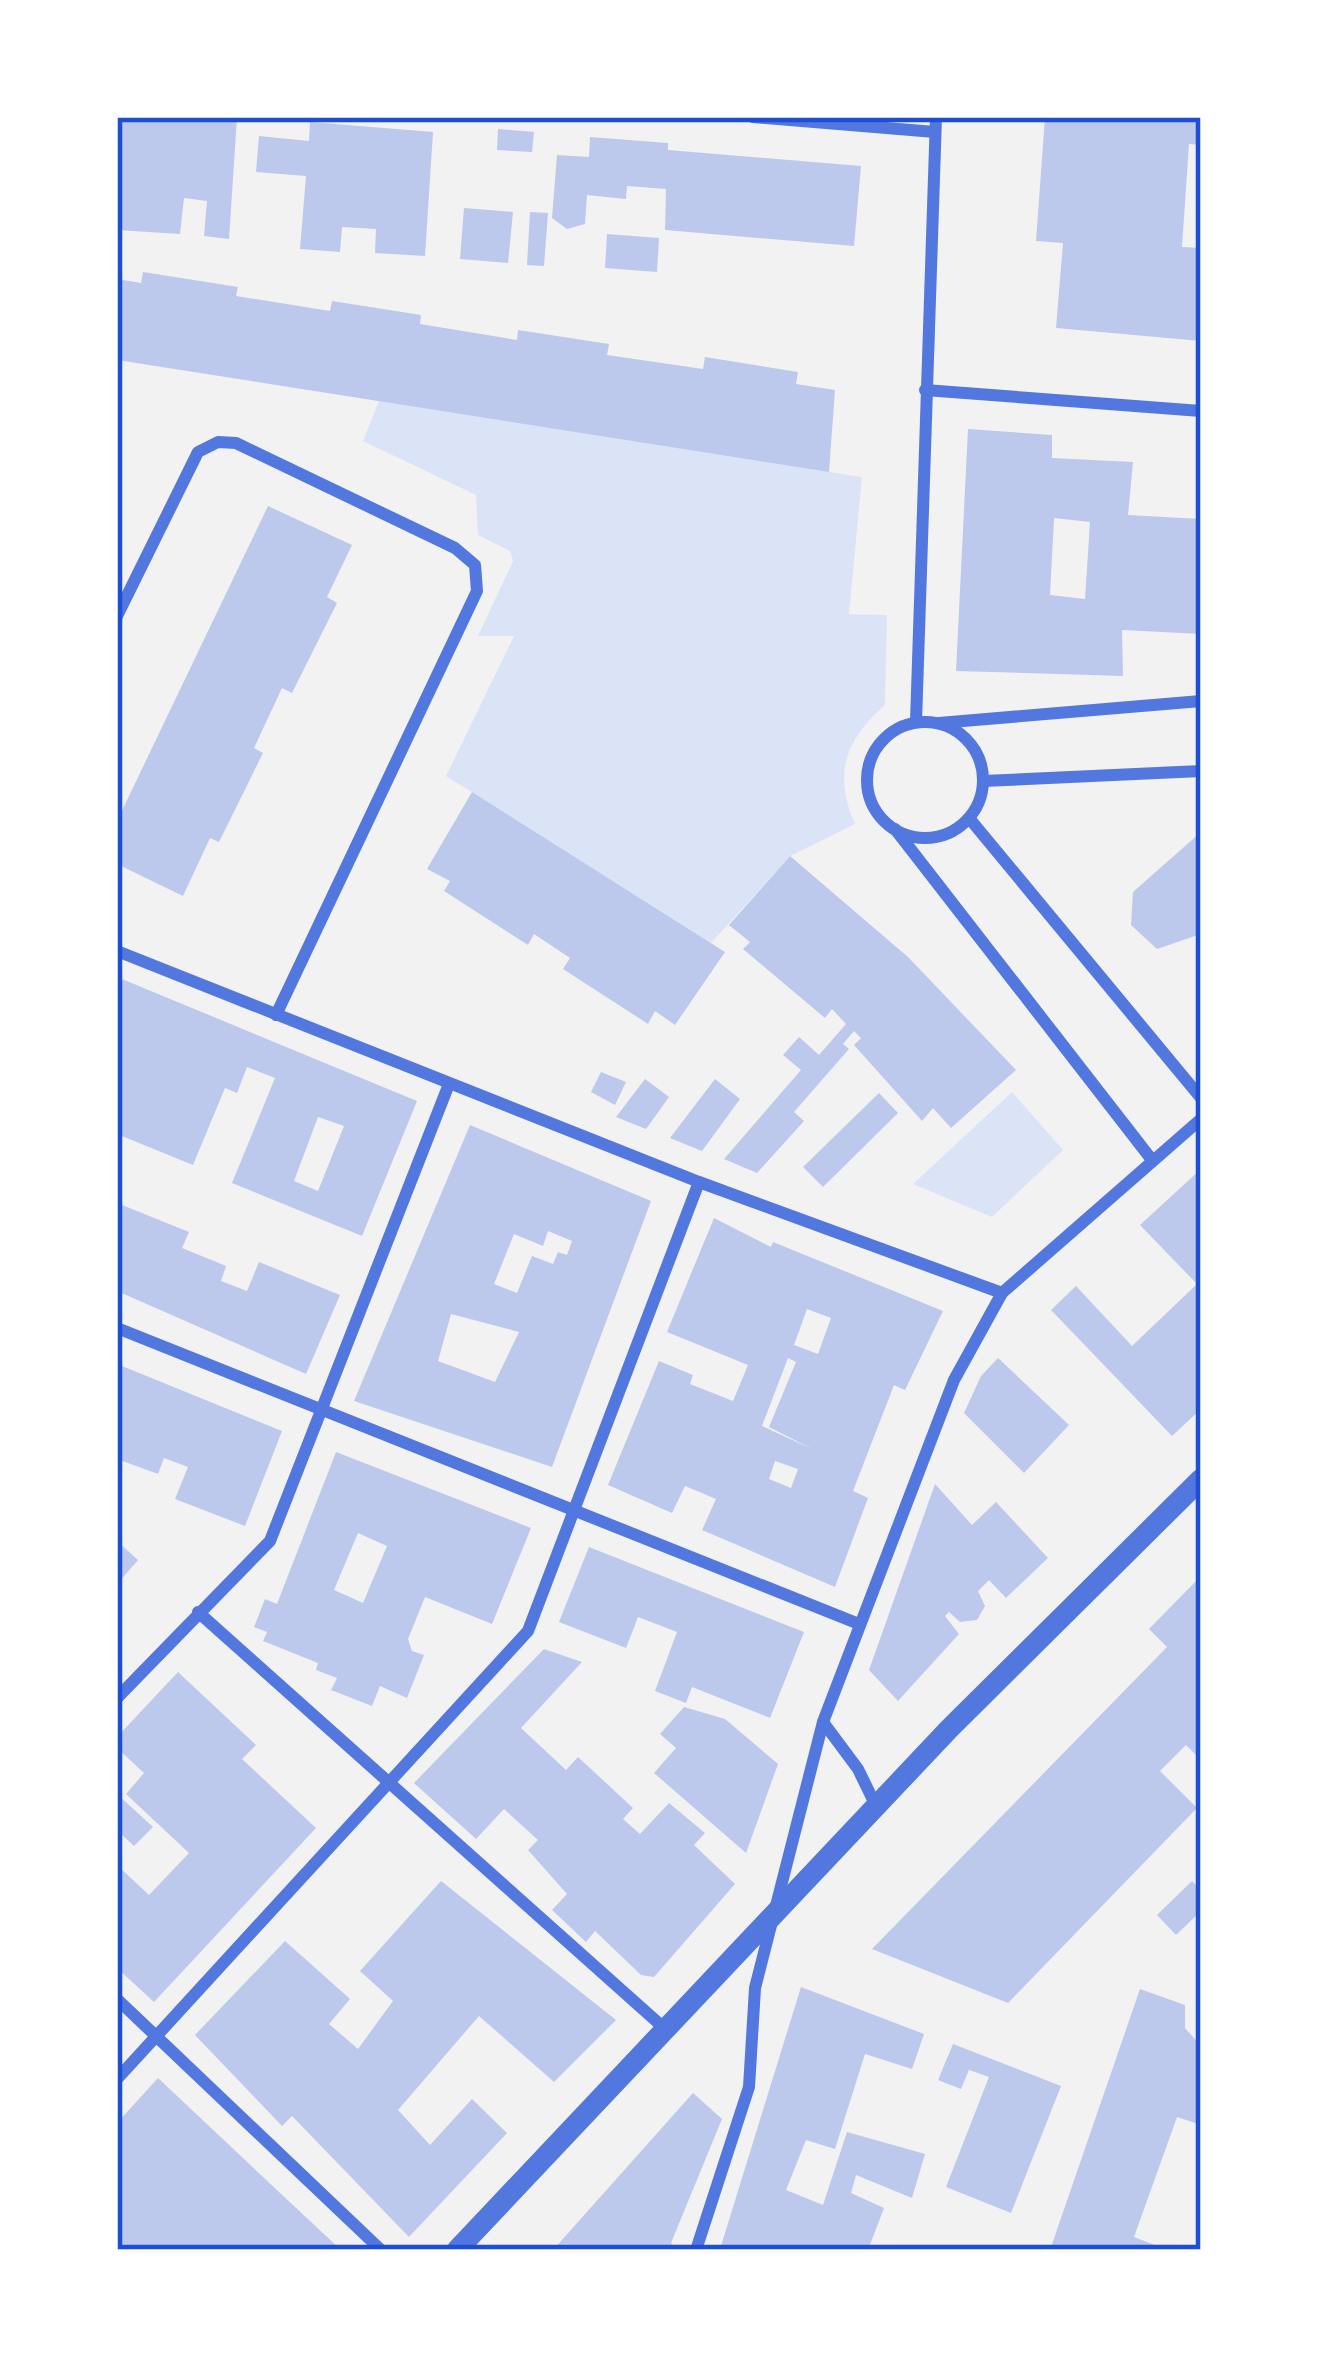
<svg xmlns="http://www.w3.org/2000/svg" width="1318" height="2367" font-family="Bitter,serif">
<rect width="100%" height="100%" fill="#f2f2f2"/>
<g fill="#dbe4f7">
<path d="M379,401l483,76 -13,137 38,1 -2,90c-40,35 -52,69 -30,119l-65,32 -79,87 -265,-167 68,-140h-36l35,-75 -3,-10 -32,-16 -2,-40 -113,-54z"/>
<polygon points="1012,1092 1063,1150 992,1217 913,1184"/>
</g>
<g fill="#bdc9ec" fill-rule="evenodd">
<polygon points="117,117 237,117 229,239 204,236 207,201 184,198 180,234 117,230"/>
<polygon points="1045,117 1201,117 1201,145 1189,144 1182,247 1201,248 1201,341 1056,328 1063,243 1036,241"/>
<polygon points="310,122 433,132 425,256 375,253 376,229 342,227 340,252 300,249 306,176 256,172 259,136 309,141"/>
<polygon points="498,129 534,132 532,152 497,150"/>
<polygon points="590,137 668,143 668,150 861,166 854,246 665,230 666,189 627,186 626,199 587,195 585,224 567,229 552,218 557,155 589,157"/>
<polygon points="464,208 513,212 508,263 460,259"/>
<polygon points="530,212 548,213 544,266 527,265"/>
<polygon points="607,234 659,238 657,272 605,268"/>
<polygon points="143,272 238,287 236,296 330,311 332,301 421,315 420,324 517,340 518,330 609,344 607,355 703,369 705,357 798,372 796,384 835,390 829,472 117,360 117,279 141,283"/>
<path d="M968,429l84,6v23l81,4 -5,53 73,4v115l-79,-4 1,46 -167,-5zM1054,518l36,4 -5,77 -35,-4z"/>
<polygon points="268,506 352,545 327,597 337,603 292,693 282,688 254,748 263,753 219,842 210,838 183,896 117,864 117,821"/>
<polygon points="472,792 725,952 675,1025 655,1011 648,1024 563,969 570,958 534,934 528,945 444,891 450,881 427,869"/>
<polygon points="1201,832 1201,934 1157,949 1131,925 1133,892"/>
<polygon points="790,856 908,957 1016,1070 951,1128 933,1108 922,1121 854,1045 861,1038 854,1031 843,1044 849,1049 794,1112 804,1121 757,1173 724,1159 801,1070 783,1055 799,1037 819,1055 846,1024 832,1009 825,1018 743,949 750,942 729,925"/>
<path d="M117,977l300,124 -55,135 -130,-53 43,-105 -28,-11 -10,26 -12,-5 -32,77 -76,-31zM318,1117l26,9 -26,65 -24,-10z"/>
<polygon points="601,1072 626,1082 615,1105 591,1092"/>
<polygon points="645,1079 669,1097 646,1129 616,1117"/>
<polygon points="715,1079 740,1099 702,1151 670,1138"/>
<polygon points="879,1093 898,1113 823,1187 803,1167"/>
<path d="M470,1125l181,76 -99,266 -198,-66zM548,1231l24,10 -5,14 -9,-3 -5,12 -21,-8 -15,37 -23,-9 20,-50 29,12zM451,1314l68,18 -24,50 -57,-21z"/>
<polygon points="1201,1169 1201,1409 1172,1436 1051,1310 1076,1286 1132,1346 1197,1284 1140,1225"/>
<polygon points="117,1203 189,1232 182,1248 226,1266 221,1281 247,1291 259,1262 340,1295 306,1374 117,1291"/>
<path d="M714,1218l57,29 2,-5 170,69 -38,79 -11,-5 -41,106 15,7 -33,89 -133,-57 14,-31 -31,-13 -13,27 -64,-28 51,-124 34,14 -3,9 43,17 15,-36 -81,-33zM807,1309l24,9 -13,36 -24,-9zM788,1358l8,4 -27,65 43,22 -50,-23zM775,1461l23,8 -7,19 -22,-9z"/>
<polygon points="998,1358 1069,1425 1024,1473 964,1413 981,1376"/>
<polygon points="117,1364 282,1431 245,1526 175,1499 188,1467 164,1458 158,1474 117,1459"/>
<path d="M336,1452l195,76 -39,96 -67,-27 -17,42 4,12 12,4 -17,43 -27,-12 -8,20 -41,-16 6,-12 -21,-8 2,-7 -55,-22 4,-9 -13,-5 11,-28 12,5zM358,1533l29,13 -24,57 -29,-13z"/>
<polygon points="935,1484 972,1525 996,1502 1048,1558 1006,1598 989,1580 978,1591 985,1606 977,1620 960,1622 949,1612 945,1616 959,1634 898,1701 869,1670"/>
<polygon points="117,1541 138,1560 117,1584"/>
<polygon points="589,1547 804,1632 770,1718 692,1687 686,1703 655,1691 677,1632 638,1617 626,1648 559,1622"/>
<polygon points="1201,1576 1201,1760 1186,1745 1160,1771 1197,1808 1008,2003 872,1949 1167,1647 1149,1629"/>
<polygon points="544,1649 582,1662 521,1728 566,1770 578,1757 633,1808 623,1819 640,1834 669,1803 705,1833 694,1845 735,1884 654,1977 641,1975 595,1931 586,1942 552,1910 567,1894 528,1850 538,1840 504,1809 476,1839 414,1783"/>
<polygon points="178,1672 256,1745 242,1759 316,1828 154,2002 117,1968 117,1865 149,1895 189,1853 126,1794 144,1773 117,1748 117,1737"/>
<polygon points="684,1707 725,1719 778,1764 746,1853 654,1773 676,1748 660,1734"/>
<polygon points="117,1794 153,1827 134,1846 117,1830"/>
<polygon points="441,1881 616,2020 554,2082 479,2016 398,2110 430,2145 472,2099 507,2133 409,2237 292,2116 282,2126 195,2035 285,1941 350,1999 329,2024 358,2049 393,2001 360,1971"/>
<polygon points="1192,1881 1201,1890 1201,1911 1176,1935 1157,1915"/>
<polygon points="801,1987 924,2034 912,2069 865,2054 835,2149 806,2140 786,2190 823,2205 847,2132 925,2154 912,2198 856,2175 851,2193 884,2208 868,2250 732,2250 721,2246"/>
<polygon points="1140,1989 1185,2005 1185,2028 1201,2046 1201,2125 1177,2117 1134,2237 1168,2250 1050,2250"/>
<polygon points="953,2044 1061,2086 1011,2213 946,2187 989,2077 969,2070 961,2089 938,2080"/>
<polygon points="158,2078 279,2192 341,2250 117,2250 117,2123"/>
<polygon points="693,2093 722,2119 671,2243 676,2250 553,2250"/>
</g>
<g fill="none" stroke-linecap="round" stroke-linejoin="round">
<g stroke="#5277de" stroke-width="12">
<polyline points="753,117 935,132"/>
<polyline points="925,390 1201,411"/>
<polyline points="117,616 198,452 218,442 236,443 455,548 475,565 477,591 276,1015"/>
<polyline points="916,722 936,117"/>
<circle cx="925" cy="780" r="58"/>
<polyline points="939,723 1201,701"/>
<polyline points="983,781 1201,771"/>
<polyline points="969,818 1201,1098"/>
<polyline points="895,829 1152,1160"/>
<polyline points="117,951 699,1182 1002,1293"/>
<polyline points="117,1328 859,1624"/>
<polyline points="198,1612 664,2028"/>
<polyline points="117,1698 270,1541 449,1084"/>
<polyline points="823,1722 858,1769 876,1806"/>
<polyline points="117,1999 381,2250"/>
<polyline points="117,2079 528,1631 699,1182"/>
<polyline points="696,2250 749,2087 755,1988 823,1722 954,1380 1002,1293 1201,1119"/>
</g>
<polyline stroke="#5277de" stroke-width="21" points="457,2250 949,1729 1201,1479"/>
</g>
<rect width="1318" height="2367" fill="none" stroke="#ffffff" stroke-width="240"/>
<rect x="120" y="120" width="1078" height="2127" fill="none" stroke="#1d4ed8" stroke-width="4.5"/>
</svg>
